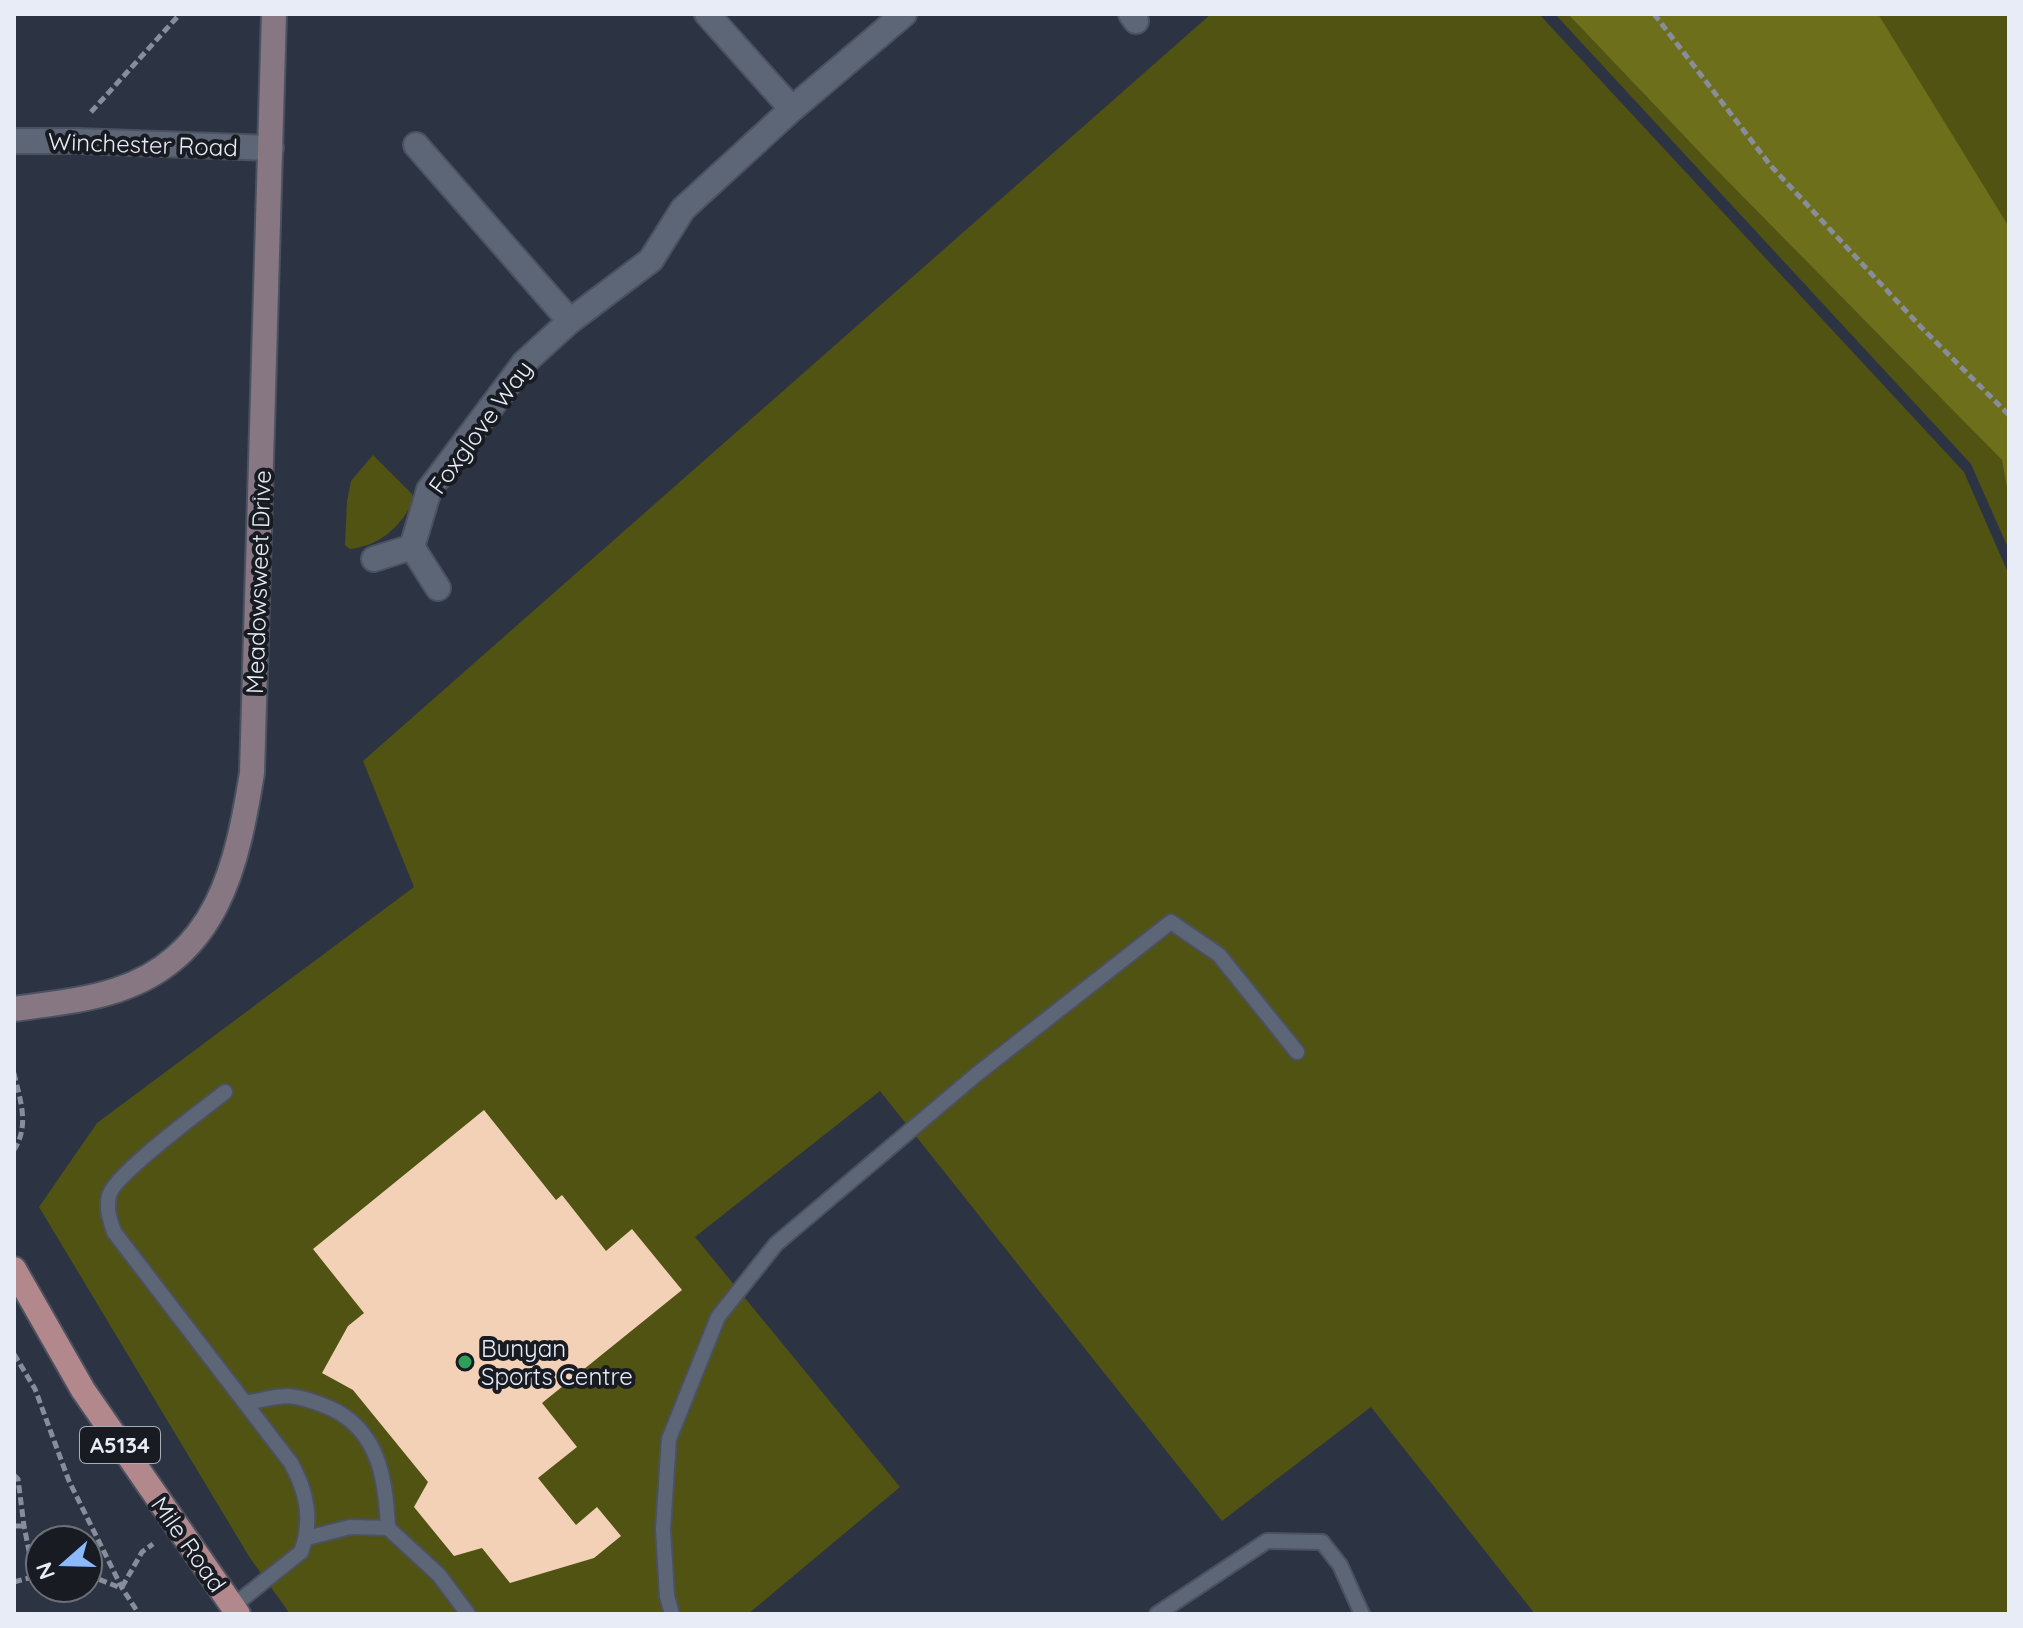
<svg xmlns="http://www.w3.org/2000/svg" width="2023" height="1628" font-family="Quicksand,sans-serif">
<rect width="100%" height="100%" fill="#2c3343"/>
<g fill="#515312">
<polygon points="1211,14 1539,14 1964,472 2009,575 2009,1614 1535,1614 1371,1407 1222,1521 880,1091 695,1237 900,1487 748,1614 290,1614 250,1558 39,1207 97,1123 414,887 363,761"/>
<polygon points="1555,14 2009,14 2009,550 1971,464"/>
<path d="M373,455l39,39 2,7c-15,26 -32,44 -64,48l-5,-4 2,-44 4,-20z"/>
</g>
<polygon fill="#6e6f1a" points="1568,14 1878,14 2009,227 2009,498 2002,460 1710,163"/>
<polygon fill="#f3d1b7" points="484,1110 556,1200 562,1195 606,1251 632,1229 682,1290 542,1403 577,1447 538,1478 576,1525 597,1507 621,1536 594,1558 510,1583 482,1548 454,1556 414,1507 428,1482 353,1390 322,1373 348,1326 364,1313 313,1249"/>
<g fill="none" stroke-linecap="round" stroke-linejoin="round">
<defs>
<g id="lane">
<path d="M225,1092c-21,17 -112,83 -116,104 -3,13 1,24 5,36l177,231c16,29 22,57 10,89l-68,54"/>
<path d="M245,1403c14,-2 29,-7 43,-7 14,1 28,6 42,12 49,22 56,72 58,120"/>
<polyline points="307,1538 350,1527 388,1528 439,1575 468,1614"/>
<polyline points="672,1614 667,1596 663,1529 669,1439 718,1317 776,1244 977,1074 1171,922 1219,955 1297,1052"/>
<polyline points="1157,1614 1267,1541 1322,1542 1340,1565 1362,1614"/>
</g>
<g id="street">
<polyline points="707,14 792,109"/>
<polyline points="1131,14 1136,21"/>
<polyline points="14,141 78,141 271,148"/>
<polyline points="416,145 570,321"/>
<polyline points="374,559 412,547"/>
<polyline points="438,588 412,547 429,490 525,362 570,321 651,260 683,209 792,109 904,14"/>
</g>
<path id="secondary" d="M14,1009c34,-5 70,-8 103,-19 101,-33 120,-125 135,-217l22,-759"/>
<polyline id="primary" points="14,1269 83,1390 238,1614"/>
</defs>
<use href="#lane" stroke="#4b515e" stroke-width="18"/>
<use href="#street" stroke="#4b515e" stroke-width="28"/>
<use href="#secondary" stroke="#4b515e" stroke-width="28"/>
<use href="#primary" stroke="#4b515e" stroke-width="28"/>
<g stroke="#878d9b" stroke-width="5" stroke-dasharray="8 4" stroke-linecap="butt">
<polyline points="1654,14 1771,166 1921,327 2009,415"/>
<polyline points="91,112 180,14"/>
<path d="M14,1073c6,27 16,52 0,77"/>
<polyline points="14,1354 35,1389 69,1481 122,1588 139,1614"/>
<polyline points="14,1475 18,1479 24,1526 34,1576"/>
<polyline points="14,1526 24,1526"/>
<polyline points="88,1575 121,1588"/>
<polyline points="14,1582 40,1575"/>
<polyline points="122,1587 142,1552 153,1544"/>
</g>
<use href="#lane" stroke="#5d6677" stroke-width="14"/>
<use href="#street" stroke="#5d6677" stroke-width="24"/>
<use href="#secondary" stroke="#877782" stroke-width="24"/>
<use href="#primary" stroke="#b2888c" stroke-width="24"/>
</g>
<circle fill="#2e9e5b" stroke="#181b22" stroke-width="3" cx="465" cy="1362" r="8"/>
<g text-anchor="middle" dominant-baseline="central" stroke-width="8" stroke-linejoin="round" paint-order="stroke">
<rect fill="#181b22" stroke="#a9adb6" stroke-width="2" x="80" y="1427" width="80" height="36" rx="6"/>
<g font-size="22" font-weight="bold" fill="#e7ecf6">
<text x="120" y="1445">A5134</text>
</g>
<g font-size="24" fill="#e7ecf6" stroke="#181b22">
<text transform="translate(143 144) rotate(2)">Winchester Road</text>
<text transform="translate(480 427) rotate(-54)">Foxglove Way</text>
<text transform="translate(258 582) rotate(-88)">Meadowsweet Drive</text>
<text transform="translate(189 1544) rotate(55)">Mile Road</text>
</g>
<g font-size="24" fill="#e7ecf6" stroke="#181b22" text-anchor="start">
<text x="481" y="1348">Bunyan<tspan x="481" dy="28">Sports Centre</tspan></text>
</g>
</g>
<rect width="2023" height="1628" fill="none" stroke="#e7ecf6" stroke-width="32"/>
<g transform="translate(64 1564) rotate(250)"><circle r="38" fill="#181b22" stroke="#6b6f77" stroke-width="2"/>
<path d="M0-6L14 30L0 20L-14 30Z" fill="#8cb9fc"/>
<text y="-12" font-size="22" font-weight="bold" text-anchor="middle" fill="#e7ecf6">N</text>
</g>
</svg>
